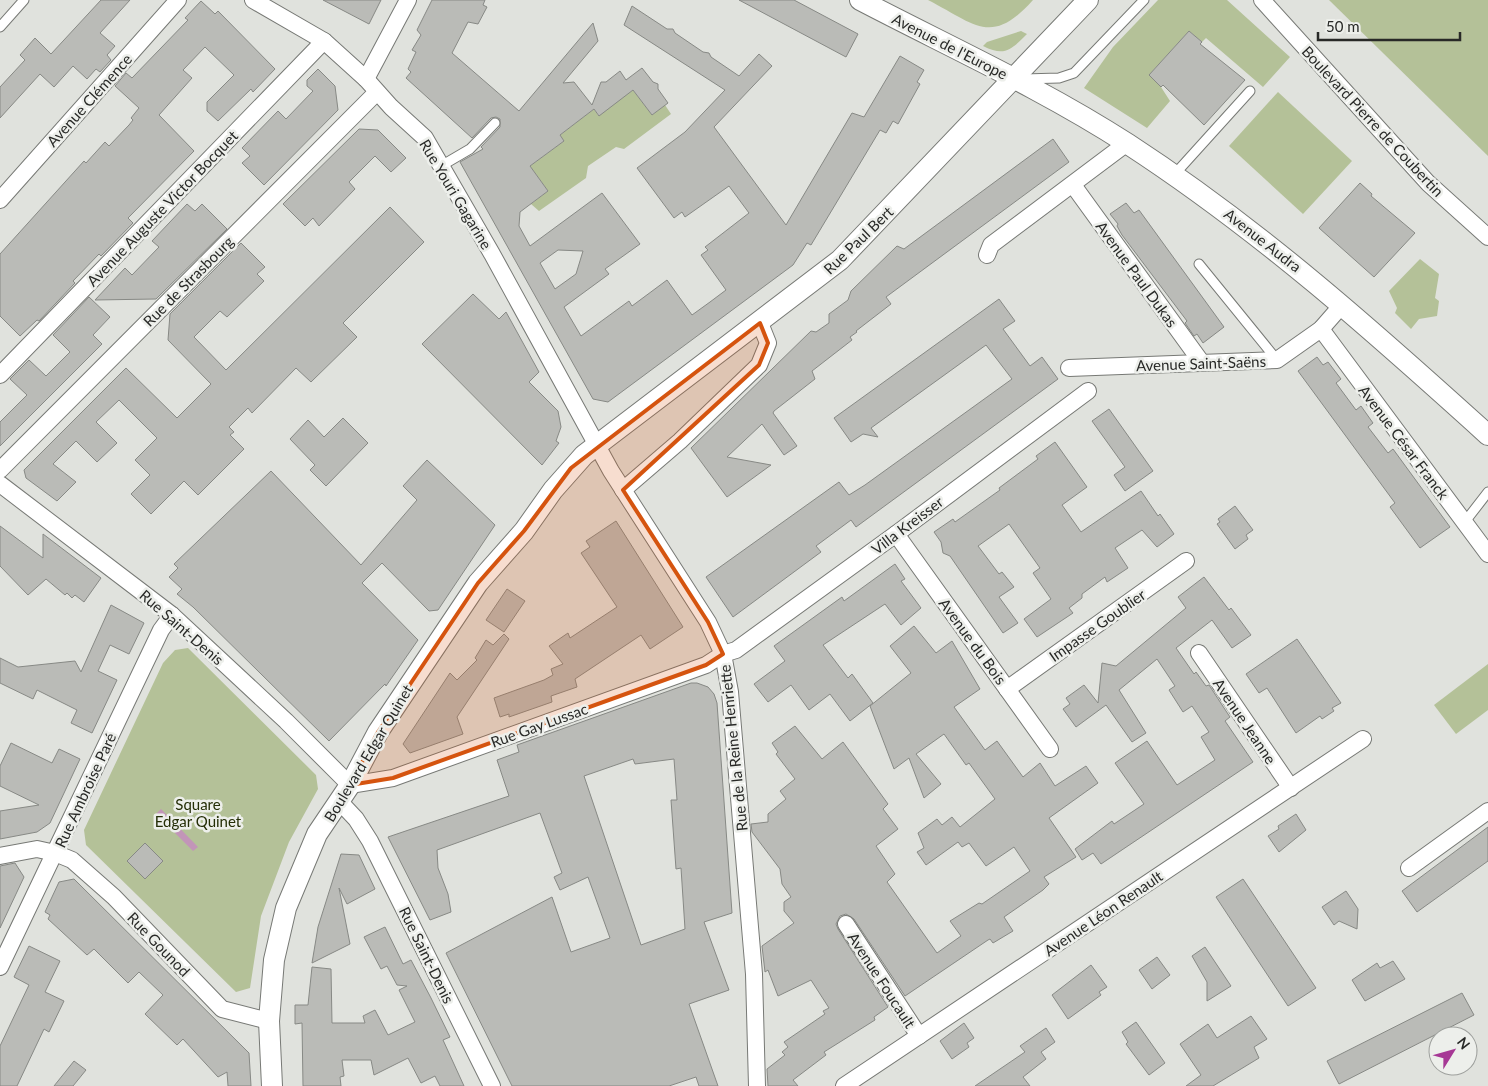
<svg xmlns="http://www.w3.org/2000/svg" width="1488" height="1086" font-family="Lato,sans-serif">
<rect width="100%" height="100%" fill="#e0e2dd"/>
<g fill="#b4c198">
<path d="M928,0h105c-42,47 -58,24 -105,0z"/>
<polygon points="1158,0 1227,0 1290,57 1263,87 1206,38 1202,42 1189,31 1149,75 1161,87 1170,101 1147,128 1084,88 1113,47"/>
<polygon points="1329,0 1488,0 1488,156"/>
<path d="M1021,31l6,3c-16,16 -22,23 -44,12l4,-4z"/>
<polygon points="633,90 652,115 665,105 671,114 624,149 616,147 588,166 586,178 539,211 531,204 548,191 530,166 564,141 560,135 594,109 598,115"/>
<polygon points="1278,92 1352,161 1303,214 1229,146"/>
<polygon points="1420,259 1439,274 1435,298 1439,301 1437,316 1419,319 1411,329 1395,313 1397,308 1389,291"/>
<polygon points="188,648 316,775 318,789 289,842 261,916 250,988 236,992 86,845 84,830 163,663 175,650"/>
<polygon points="1488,664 1488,710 1456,734 1434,705"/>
</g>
<polygon fill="#c295b8" points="161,809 198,847 193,851 156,814"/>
<g fill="#babbb7" stroke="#878985" fill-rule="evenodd">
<polygon points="101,0 130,0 100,33 115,46 107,55 111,60 100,72 96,69 87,79 73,66 54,87 40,74 0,118 0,87 25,60 20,55 35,38 51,54"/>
<polygon points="323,0 381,0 369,24"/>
<path d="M432,0h53l-2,5 4,2 -9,17 -10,-2 -16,31 67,58 74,-88 5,18 -35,42 11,-1 18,23 9,-23h5l14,-11 6,9 16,-12 11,14 5,2v5l10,14 -16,12 -19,-25 -34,26 -5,-7 -34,26 4,6 -34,25 18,25 -28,21 -1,14 11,20 72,-53 38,51 -35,25 4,5 -45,33 17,29 48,-35 3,5 35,-26 25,35 18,-13 16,-12 -25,-35 7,-5 -3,-3 44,-34 -20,-27 -44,31 -3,-5 -8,6 -37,-50 48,-36 40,-42 -101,-65 8,-19 35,23h6l2,4 28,19 6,1 2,4 28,19 20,-22 13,12 -58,61 72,98 66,-112 12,4 36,-61 24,14 -7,12 3,2 -22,40 -5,-3 -7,12 -6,-3 -69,115 -4,-2 -14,22 -185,137 -15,-3 -133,-237 23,-13 -2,-2 19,-20v-8l-4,-2 -5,1 -19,20 -66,-60 5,-6 -3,-3 8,-17 -4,-2 9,-15 -4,-5zM558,250l25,1 -7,23 -21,15 -15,-26z"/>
<polygon points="739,0 794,0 858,34 846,57"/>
<polygon points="201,1 215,14 218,11 275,69 253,92 251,89 218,121 207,111 207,102 234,75 205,47 183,70 192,78 159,115 194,151 128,218 133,223 101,256 99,254 73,281 75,283 39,321 37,320 20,336 0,316 0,254 84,161 86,163 105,142 109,146 129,125 133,120 131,118 139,108 115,86 126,73 132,78 188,20 185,18"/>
<polygon points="1189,31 1202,42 1200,44 1245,80 1204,125 1163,85 1161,87 1149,75"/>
<polygon points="318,69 335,86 338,110 264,185 242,163 250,156 242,148 278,111 286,119 313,91 307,86 307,80"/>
<polygon points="359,129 378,130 406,158 391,172 375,156 349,182 355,189 319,226 313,218 305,226 283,204"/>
<polygon points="1053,139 1069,162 886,297 891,304 856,331 857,332 850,337 852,340 812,371 815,379 774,411 773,413 797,446 784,455 762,424 727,457 771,465 727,497 691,448 811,331 816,332 829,323 829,314 848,300 851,291 897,246 904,249"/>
<polygon points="1360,183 1372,194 1371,196 1415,233 1374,277 1319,228"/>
<polygon points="1126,203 1134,213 1139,210 1224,327 1203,343 1197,334 1194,336 1185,323 1187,321 1122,235 1117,226 1118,224 1110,214"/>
<polygon points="187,204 195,211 202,204 227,229 156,299 95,300 125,268 132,275 159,247 152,241"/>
<polygon points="390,207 424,242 343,323 357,337 311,382 296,368 252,413 248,408 229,427 234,432 230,435 244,449 198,495 184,481 151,514 131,494 150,475 135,460 157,438 119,400 96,422 117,443 97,462 76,441 53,464 76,482 57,501 26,478 24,470 126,368 177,418 211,384 168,340 170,314 241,243 265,267 257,274 264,281 227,317 220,311 194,337 226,370"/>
<polygon points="473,294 499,319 506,312 539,372 529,382 558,411 561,427 556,441 559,443 542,465 422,344"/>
<polygon points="89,297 110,317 93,335 102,344 0,446 0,422 27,395 10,379 29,360 46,376 70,352 53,335"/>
<polygon points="999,299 1015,321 1003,329 1030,366 1042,357 1058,379 856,527 851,520 816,546 821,552 733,617 706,577 839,482 849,495 865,485 1012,379 986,345 871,428 878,437 863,434 851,442 834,418"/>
<polygon points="1317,357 1323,365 1328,362 1341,379 1336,383 1356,410 1361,406 1373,423 1368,427 1388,453 1393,449 1450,527 1420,548 1390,507 1395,503 1298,371"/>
<polygon points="1109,409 1153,471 1125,491 1114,475 1125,467 1092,421"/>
<polygon points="343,418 368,443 326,486 310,470 315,465 290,439 308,420 324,437"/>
<polygon points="1055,442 1087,487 1062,505 1081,532 1141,491 1158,516 1160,514 1174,534 1157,547 1142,530 1115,548 1128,568 1107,582 1105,577 1082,594 1082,598 1069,608 1073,613 1037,637 1024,619 1051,599 1033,573 1040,568 1009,524 978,546 999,574 1002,572 1014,587 999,597 1018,623 1003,633 950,556 943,553 941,542 934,532 953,519 955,522 1000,490 999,488 1038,459 1036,456"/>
<polygon points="427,460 495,525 438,610 429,611 382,563 362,583 418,640 386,686 385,684 329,741 193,607 177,594 182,589 169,577 178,568 174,564 271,471 361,565 417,500 403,486"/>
<polygon points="1235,506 1253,530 1246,535 1248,539 1235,549 1217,524 1220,522 1218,519"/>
<polygon points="616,521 683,627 650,649 641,635 575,679 577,687 551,696 552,702 509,717 509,714 500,717 494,698 544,680 553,675 551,669 563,664 549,646 568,633 570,638 617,607 581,553 590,547 586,541"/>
<polygon points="0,526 43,558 43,534 101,578 84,602 75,595 72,598 67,593 65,595 46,579 28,595 0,566"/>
<polygon points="895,564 905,579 901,581 921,608 901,625 885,604 823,645 848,678 852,674 873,703 850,721 830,694 809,710 791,685 768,702 754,684 785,661 774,646 842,597 844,601"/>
<polygon points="1204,577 1229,610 1231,608 1251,635 1232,648 1212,620 1176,648 1194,674 1196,672 1206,686 1209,685 1226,711 1230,717 1225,721 1253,762 1101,864 1093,853 1082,860 1075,849 1112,821 1114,824 1144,804 1115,763 1147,741 1177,785 1215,760 1201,737 1209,732 1192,706 1183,712 1169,690 1175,686 1157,659 1119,690 1146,733 1132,742 1106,705 1076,727 1063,709 1070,704 1066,698 1084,685 1098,703 1102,663 1116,666 1186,608 1178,597"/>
<polygon points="507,589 525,601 504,632 486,620"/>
<polygon points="111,605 144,623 129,654 110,645 98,671 117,680 92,733 71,723 77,710 37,690 33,699 0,683 0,658 18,667 75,661 81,672"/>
<polygon points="914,626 936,653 952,641 980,689 954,707 985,750 997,741 1023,777 1040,763 1055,786 1086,766 1098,783 1049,818 1076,857 1044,877 1049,884 1043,890 1004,917 1013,931 993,943 990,939 988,940 905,996 854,919 846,914 840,916 836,924 838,929 888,1007 874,1017 875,1020 824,1052 826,1055 793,1080 798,1086 768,1086 767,1069 785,1055 782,1052 788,1047 784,1042 825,1014 823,1011 829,1008 811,980 778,996 768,970 765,972 762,946 794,923 784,911 784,902 791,897 782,884 780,869 752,832 751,824 768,822 768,814 786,799 780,791 795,779 776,754 778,752 772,743 795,726 822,759 843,742 888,804 883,809 898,829 876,846 895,874 887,882 937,953 961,936 950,921 979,903 982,904 1030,871 1014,847 986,866 969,843 962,847 958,842 926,865 917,852 924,848 918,833 937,819 942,825 952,817 960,827 995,799 969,763 966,765 944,734 916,754 941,784 924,798 909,758 894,769 870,706 911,673 890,646"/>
<polygon points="504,634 509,639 457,717 463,734 410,753 403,744 450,673 457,680 477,660 475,658 486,640 493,645"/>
<polygon points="1297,639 1341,703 1332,708 1334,711 1322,719 1320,716 1296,733 1267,688 1259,693 1246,674"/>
<path d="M691,683h6l11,4 6,7 3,9 15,210 -28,9 25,68 -40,14 29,82h-19l-3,-9 -27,9h-157l-66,-133 106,-56 19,55 39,-14 -22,-61 -28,13 -6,-13 8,-4 -22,-60 -103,37 1,18 10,26 3,18 -21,8 -42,-83 121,-41 -12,-36 22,-8 -2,-7zM633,759l2,5 39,-5 3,41h-6l5,69 5,-1 4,61 -44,16 -57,-169z"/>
<polygon points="11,743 52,763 59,749 80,759 50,823 37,832 0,839 0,811 39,805 0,786 0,766"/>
<polygon points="1296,814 1306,830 1279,852 1268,836 1279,829 1278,826"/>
<polygon points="1488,827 1488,861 1417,912 1402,891"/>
<polygon points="145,843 163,861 145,879 127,861"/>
<polygon points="341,854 359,855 375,889 347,904 339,888 350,944 312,963 318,927"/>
<polygon points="15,863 24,877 0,928 0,866"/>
<polygon points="74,879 249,1053 251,1086 228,1086 227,1072 218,1077 183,1039 177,1045 145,1014 163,995 139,972 128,983 94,949 87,955 48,919 50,915 45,912 59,882"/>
<polygon points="1243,879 1316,988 1288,1006 1216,897"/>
<polygon points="1346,891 1358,909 1357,929 1339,921 1334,925 1322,907"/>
<polygon points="385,927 403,964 411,960 431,998 450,1037 443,1040 464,1086 440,1086 435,1076 421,1083 408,1058 374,1075 371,1060 342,1060 344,1076 340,1077 341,1086 303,1086 302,1023 295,1024 295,1005 308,1005 312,967 331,969 332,1023 365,1023 363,1016 375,1010 388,1035 415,1022 399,990 407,986 397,985 387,966 381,969 364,937"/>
<polygon points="29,946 60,961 45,992 64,1001 49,1032 44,1029 17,1086 0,1086 0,1046 29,985 14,977"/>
<polygon points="1205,947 1231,986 1207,1001 1207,982 1192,956"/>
<polygon points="1157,957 1170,975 1152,989 1139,970"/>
<polygon points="1393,961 1405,979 1365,1001 1352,980 1377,963 1380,968"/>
<polygon points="1091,965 1107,987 1099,992 1101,995 1068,1019 1052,995"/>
<polygon points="1462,993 1474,1015 1339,1084 1327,1061"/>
<polygon points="1251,1016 1267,1039 1254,1047 1259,1058 1213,1086 1186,1086 1201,1075 1180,1044 1208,1024 1217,1038"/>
<polygon points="1136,1022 1165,1063 1149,1075 1126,1044 1128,1042 1122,1032"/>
<polygon points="964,1023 974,1038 967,1043 969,1047 952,1059 940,1041"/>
<polygon points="1046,1028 1055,1042 1041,1052 1046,1059 1023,1077 1030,1086 975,1086 1025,1052 1020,1046"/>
<polygon points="74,1061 86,1070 73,1086 54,1086"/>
</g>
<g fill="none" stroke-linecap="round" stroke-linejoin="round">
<defs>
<g id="service">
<polyline points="0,27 24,0"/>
<polyline points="1024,79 1059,78 1074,73 1144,0"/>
<polyline points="441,166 470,149 495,123"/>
<polyline points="1174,175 1250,91"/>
<polyline points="1199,264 1277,360"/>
<polyline points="1464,523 1488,492"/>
</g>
<g id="minor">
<polyline points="253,0 324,41 366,79 391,107 425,138 492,254 611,471 708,622 723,654 730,692 754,974 757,1086"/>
<polyline points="1262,0 1428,183 1488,237"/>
<polyline points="366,79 408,0"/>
<polyline points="1073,185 1202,363"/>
<polyline points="0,200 178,0"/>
<polyline points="987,255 991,245 1127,143"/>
<polyline points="1321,329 1488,554"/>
<polyline points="1069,368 1277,360 1321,329 1342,305"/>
<polyline points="0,375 324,41"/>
<polyline points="0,470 377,92"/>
<polyline points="0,484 172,615 286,721 350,785 393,778 706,665 723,654 736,650 896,534 1088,391"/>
<polyline points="623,490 680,441 759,365 768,343 760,323"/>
<polyline points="896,534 1050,749"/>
<polyline points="1199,653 1291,788"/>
<polyline points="1007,689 1186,561"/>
<polyline points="340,802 356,819 370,841 492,1086"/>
<polyline points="0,856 37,849 55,853 72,860 114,897 222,1009 269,1021"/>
<polyline points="1409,868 1488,811"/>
<polyline points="846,924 919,1036"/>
<polyline points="0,967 161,630 172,615"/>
<polyline points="844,1086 1363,739"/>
</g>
<g id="tertiary">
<path d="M860,0c90,47 183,89 268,144 132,86 244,186 360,291"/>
<polyline points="272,1086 269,1021 274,960 286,908 317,834 350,785 378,732 478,583 524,531 553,490 584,455 840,260 1088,0"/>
</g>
</defs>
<use href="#service" stroke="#777975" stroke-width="11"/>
<use href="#minor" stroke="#777975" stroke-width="18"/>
<use href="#tertiary" stroke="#777975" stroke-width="22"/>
<use href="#service" stroke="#fff" stroke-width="9"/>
<use href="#minor" stroke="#fff" stroke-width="16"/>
<use href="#tertiary" stroke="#fff" stroke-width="20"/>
</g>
<path fill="#d5540f" fill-opacity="0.2" stroke="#d5540f" stroke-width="4" stroke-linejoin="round" d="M760,323l8,20 -9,22 -136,125 85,132 15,32 -17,11 -313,113 -43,7 28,-53 100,-149 46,-52 47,-63z"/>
<g text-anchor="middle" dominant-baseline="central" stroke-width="5" stroke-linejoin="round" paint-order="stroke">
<g font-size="15" fill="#282927" stroke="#edefeb">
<text transform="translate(950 46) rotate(27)">Avenue de l'Europe</text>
<text transform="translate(89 100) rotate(-48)">Avenue Clémence</text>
<text transform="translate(1373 121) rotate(47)">Boulevard Pierre de Coubertin</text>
<text transform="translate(456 194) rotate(59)">Rue Youri Gagarine</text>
<text transform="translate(162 208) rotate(-46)">Avenue Auguste Victor Bocquet</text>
<text transform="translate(858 240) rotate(-44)">Rue Paul Bert</text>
<text transform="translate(1263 240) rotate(38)">Avenue Audra</text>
<text transform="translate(1137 274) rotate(54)">Avenue Paul Dukas</text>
<text transform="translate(188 281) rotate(-45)">Rue de Strasbourg</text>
<text transform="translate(1201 363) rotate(-2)">Avenue Saint-Saëns</text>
<text transform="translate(1404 442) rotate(53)">Avenue César Franck</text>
<text transform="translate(907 525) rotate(-37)">Villa Kreisser</text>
<text transform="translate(1097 625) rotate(-35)">Impasse Goublier</text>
<text transform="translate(182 627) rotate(41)">Rue Saint-Denis</text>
<text transform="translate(973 641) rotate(54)">Avenue du Bois</text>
<text transform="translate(1245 721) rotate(56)">Avenue Jeanne</text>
<text transform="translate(539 725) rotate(-20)">Rue Gay Lussac</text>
<text transform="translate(733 748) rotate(-96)">Rue de la Reine Henriette</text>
<text transform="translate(368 753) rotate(-59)">Boulevard Edgar Quinet</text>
<text transform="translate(85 790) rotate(-65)">Rue Ambroise Paré</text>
<text transform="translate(1103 913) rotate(-34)">Avenue Léon Renault</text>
<text transform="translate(159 944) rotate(46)">Rue Gounod</text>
<text transform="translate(427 955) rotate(64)">Rue Saint-Denis</text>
<text transform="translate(882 980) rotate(57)">Avenue Foucault</text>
</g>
<g font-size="15" fill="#242e06" stroke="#edefeb">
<text x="198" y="804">Square<tspan x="198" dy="17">Edgar Quinet</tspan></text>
</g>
</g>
<g transform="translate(1453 1051) rotate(53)"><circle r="24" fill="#edefeb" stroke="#9ea09d"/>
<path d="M0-4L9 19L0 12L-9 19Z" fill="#a63895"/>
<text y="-8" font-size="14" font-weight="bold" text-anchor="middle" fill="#282927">N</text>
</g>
<path d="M1318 32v8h142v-8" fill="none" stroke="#282927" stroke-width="2.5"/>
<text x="1326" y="32" font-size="15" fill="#282927" stroke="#edefeb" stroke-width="4" paint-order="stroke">50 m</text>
</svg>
